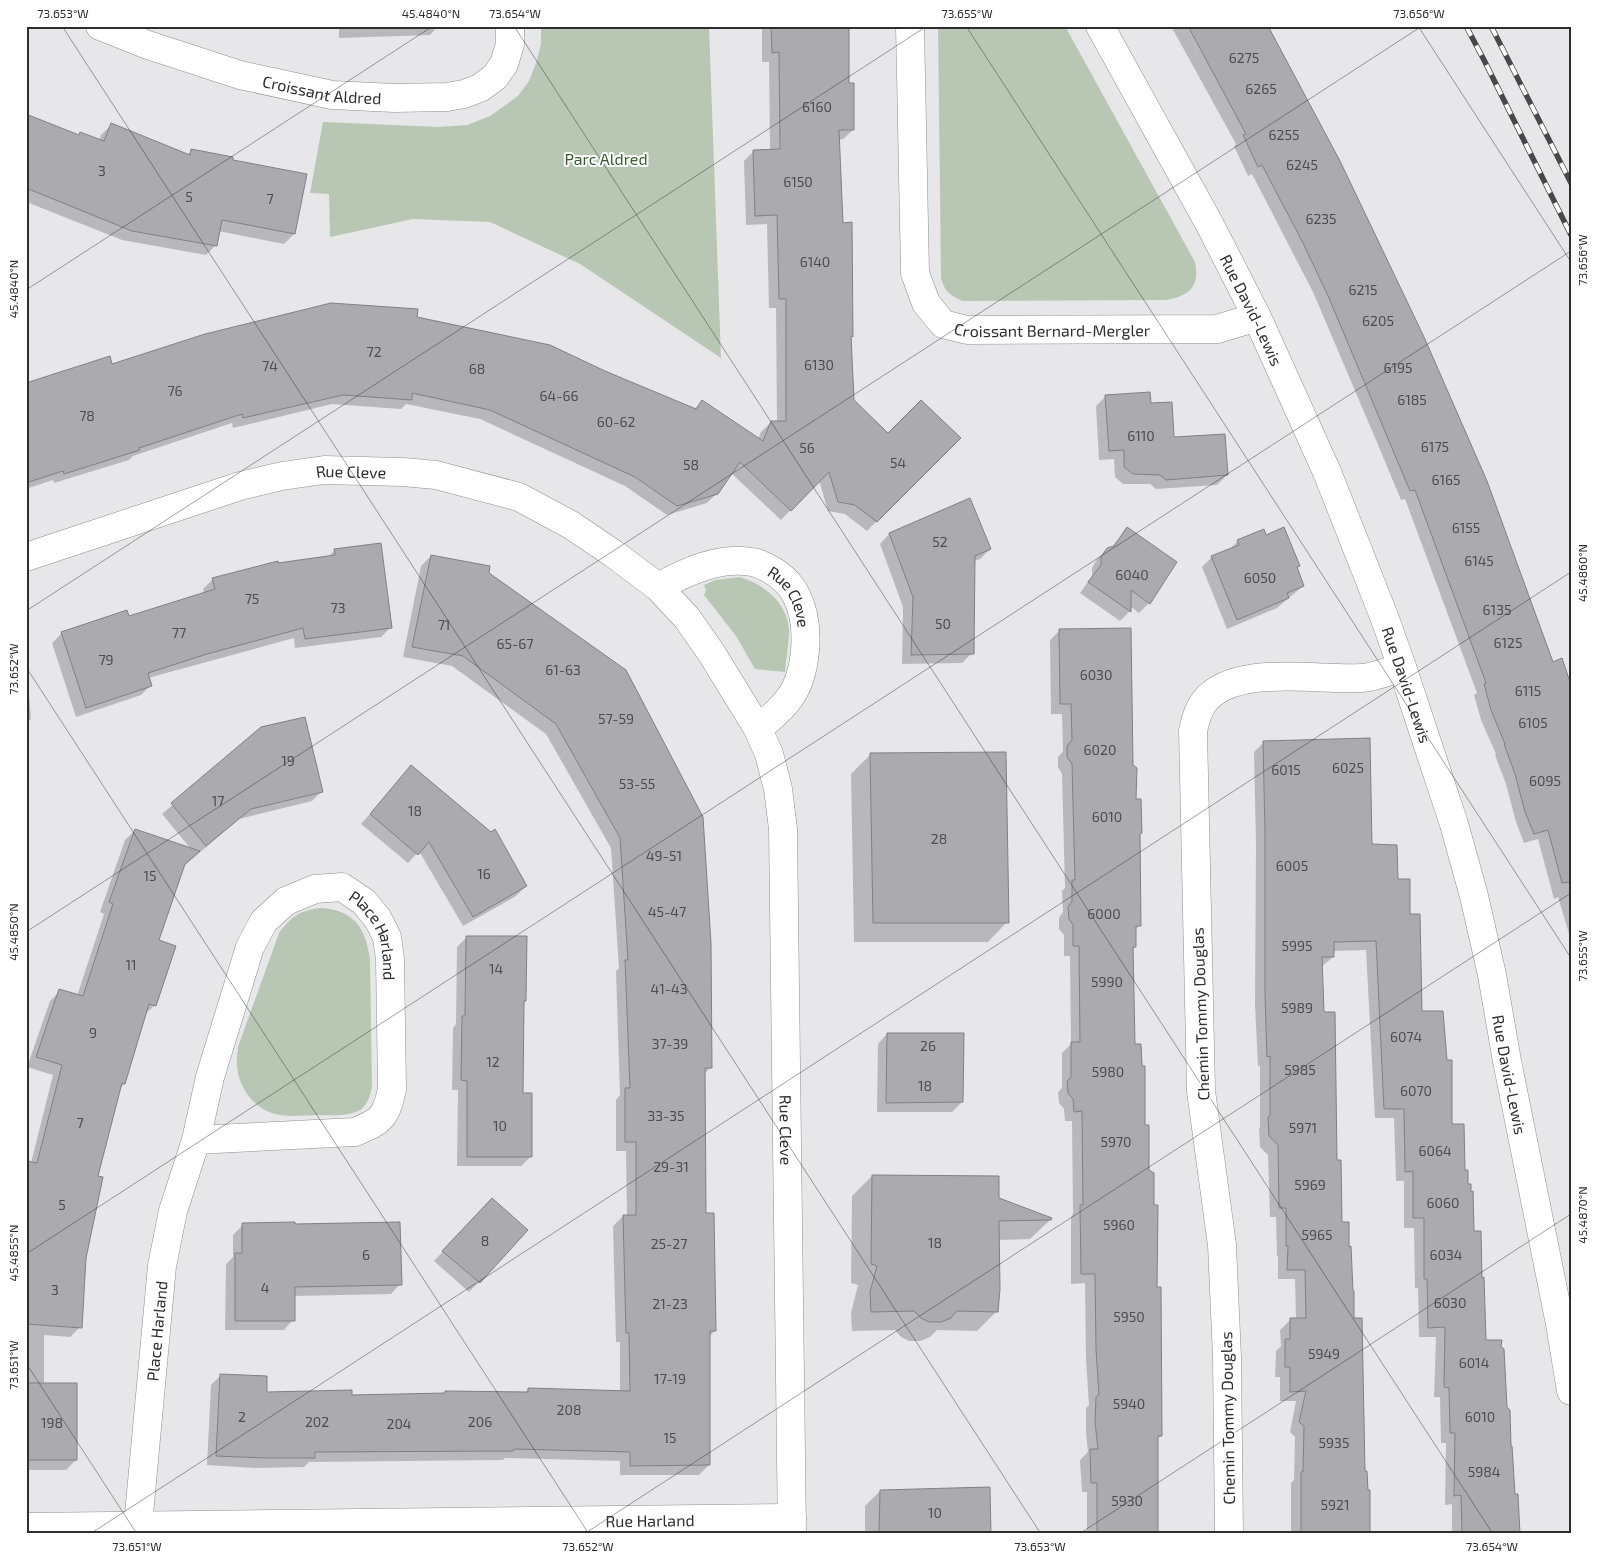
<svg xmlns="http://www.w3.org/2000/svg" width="1597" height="1560" font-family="'Exo 2',sans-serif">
<rect width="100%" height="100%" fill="#e7e7ea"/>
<g fill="#b8c7b3">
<polygon points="541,26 709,26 721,358 580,264 490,222 413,219 330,237 329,194 310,193 323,122 439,127 467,125 490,116 518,96 529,81 536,63 541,44"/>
<path d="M938,26h127l130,236c5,24 -5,34 -29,38l-204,1c-13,-7 -17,-9 -21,-23z"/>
<path d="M739,577c24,6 49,26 50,53 0,14 -3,28 -4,42l-30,-3 -19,-33 -32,-41 2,-5 -2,-5 11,-5z"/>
<path d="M321,908c33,2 45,20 49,52l2,127c-2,9 -4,17 -12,23 -13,7 -28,5 -42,5 -14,0 -32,3 -46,-2 -20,-6 -34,-28 -35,-47 -1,-7 1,-13 1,-19l41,-114c12,-16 21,-23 42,-25z"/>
</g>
<g fill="#0003">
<polygon points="339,26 438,26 430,35 339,38"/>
<polygon points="762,26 848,26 847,84 853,130 843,139 839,140 842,224 852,336 850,338 853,400 888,434 959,438 867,531 845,514 828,511 819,480 781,520 731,473 717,493 707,503 667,515 625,486 480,419 406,404 401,409 332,404 233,428 232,423 133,456 129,460 54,483 53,480 26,489 26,384 112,365 416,318 604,372 694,410 702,402 758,440 761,432 771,422 777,422 776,308 769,308 767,224 746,225 744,161 754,151 770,150 769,62 762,62"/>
<polygon points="1171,26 1266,26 1309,104 1380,244 1472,449 1552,663 1571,688 1571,940 1558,897 1554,899 1538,839 1524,843 1516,822 1506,784 1495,755 1496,754 1481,720 1474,695 1477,693 1405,499 1401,500 1376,440 1313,292 1252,174 1248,176 1234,146 1236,144"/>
<polygon points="26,115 78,136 80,133 99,141 101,135 111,125 187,155 191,151 231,161 305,175 294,234 284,244 218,231 216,245 206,255 122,240 29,203 26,209"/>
<polygon points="1106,396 1150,404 1173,438 1227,475 1217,485 1156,489 1150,484 1123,484 1115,477 1114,459 1099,460 1096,406"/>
<polygon points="1127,529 1175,562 1149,603 1139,613 1130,606 1130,611 1120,621 1080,593 1092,576 1092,568 1097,559 1108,549 1111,548"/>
<polygon points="889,534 990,549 980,559 974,561 972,653 962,663 902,664 903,607 880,544"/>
<polygon points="1265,536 1299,565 1296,568 1303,586 1277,608 1227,629 1202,567 1212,557 1229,550 1238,541"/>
<polygon points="335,550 391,627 381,637 295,648 294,638 148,678 151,685 141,695 76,717 52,643 62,633 128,617 204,594 203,589 213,579 277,564 328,557"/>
<polygon points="431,556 487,574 625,671 711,1067 704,1074 705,1214 715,1330 709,1337 709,1465 699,1475 620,1475 620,1461 505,1458 503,1460 309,1462 304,1467 255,1468 207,1465 211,1385 221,1375 265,1393 351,1396 525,1393 528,1389 620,1392 620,1342 616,1342 613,1226 623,1216 627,1216 626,1151 616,1151 616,1100 620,1095 616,971 619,968 611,848 546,734 452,666 403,657 421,566"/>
<polygon points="1060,630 1132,766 1139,834 1139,926 1135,930 1135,947 1132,950 1134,1046 1148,1171 1155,1289 1161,1436 1157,1439 1156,1532 1164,1532 1164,1534 1087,1534 1087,1492 1082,1492 1080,1460 1088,1452 1086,1433 1086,1408 1089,1405 1086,1360 1085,1283 1071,1284 1071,1217 1073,1214 1072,1121 1065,1121 1064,1109 1059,1103 1058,1092 1062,1088 1062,1053 1071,1044 1070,956 1064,956 1064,935 1059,929 1059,918 1063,912 1062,891 1065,888 1062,774 1058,767 1058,757 1063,751 1062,714 1051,714 1050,640"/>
<polygon points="26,656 31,719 26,724"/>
<polygon points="262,728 322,791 312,801 239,819 184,866 157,941 155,1005 144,1015 124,1084 120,1088 97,1177 85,1258 80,1327 70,1337 44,1335 44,1384 76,1460 66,1470 26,1470 26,1162 31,1163 53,1075 27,1067 50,1001 60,991 77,996 104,914 100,912 125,840 135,830 191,849 162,814"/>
<polygon points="1264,742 1371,845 1397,880 1409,915 1421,1013 1464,1172 1485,1341 1510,1447 1518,1534 1452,1534 1452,1504 1445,1505 1446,1443 1441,1443 1440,1397 1434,1397 1436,1337 1419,1337 1418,1288 1415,1288 1414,1228 1404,1228 1404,1181 1396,1181 1394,1118 1375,1118 1366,950 1332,951 1333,957 1321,967 1323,1013 1341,1223 1353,1319 1369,1533 1372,1534 1291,1534 1291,1483 1294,1480 1295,1437 1290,1432 1296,1401 1280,1401 1280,1377 1275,1377 1276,1351 1281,1346 1280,1330 1290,1320 1296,1319 1295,1279 1278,1279 1278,1256 1277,1256 1276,1217 1270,1217 1268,1155 1260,1147 1259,1128 1260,1127 1260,1066 1258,1066 1255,1005 1256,844 1254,752"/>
<polygon points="871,754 1007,922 988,942 854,942 851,774"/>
<polygon points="412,766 526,886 516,896 463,926 419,851 408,863 361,824"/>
<polygon points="467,937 525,1001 523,1003 522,1095 531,1156 521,1166 457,1166 458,1090 452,1090 453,1028 456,1024 457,947"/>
<polygon points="887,1034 962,1102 952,1112 877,1112 878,1044"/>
<polygon points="872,1176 997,1199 1050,1220 1030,1239 998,1240 997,1311 977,1331 937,1330 930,1337 920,1341 909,1341 901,1337 895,1330 852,1331 851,1313 858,1285 851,1283 852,1196"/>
<polygon points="482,1210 479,1282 469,1292 434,1261"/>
<polygon points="243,1225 400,1284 391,1294 293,1296 293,1320 284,1330 225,1330 226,1264 233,1257 233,1235"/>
<polygon points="880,1491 990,1534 865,1534 865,1506"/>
</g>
<g fill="#ababaf" stroke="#818184">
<polygon points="771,26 849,26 849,83 854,83 854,130 839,130 843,223 852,222 853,337 851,336 854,400 888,433 921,400 961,438 877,522 855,505 838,502 829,472 791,511 740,462 718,494 677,506 635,477 490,410 412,393 412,400 343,395 243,418 242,414 139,448 140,450 64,474 63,471 26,483 26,383 110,356 112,364 205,334 331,303 418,309 417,317 550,345 605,371 696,409 702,400 763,441 771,421 786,421 786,299 779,299 777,215 755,216 753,150 780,149 779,52 772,53"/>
<polygon points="1188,26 1268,26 1340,161 1424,337 1487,481 1553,662 1562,658 1571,685 1571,882 1562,883 1548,830 1534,834 1525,812 1515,774 1504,744 1505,744 1491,710 1484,684 1486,683 1415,490 1410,491 1329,298 1302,241 1262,165 1258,167 1243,135 1246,134"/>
<polygon points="26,114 79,135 80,132 104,141 111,123 190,155 191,149 233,157 233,160 307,174 295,234 222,220 217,246 132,231 26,188"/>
<polygon points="1150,392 1151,403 1172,402 1174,437 1225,434 1228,475 1166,480 1160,475 1133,474 1124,467 1124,450 1109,451 1105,395"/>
<polygon points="970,498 991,549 975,556 974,654 911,655 913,597 889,533"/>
<polygon points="1127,527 1177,562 1150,604 1131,590 1131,612 1088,582 1101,565 1101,557 1107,548 1114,546"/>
<polygon points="1284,527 1300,566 1297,567 1304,586 1287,593 1289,598 1237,620 1211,556 1239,545 1237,540 1264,529 1266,535"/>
<polygon points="381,543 392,628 305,639 303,628 207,654 148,673 152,686 86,708 61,632 127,610 129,616 215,589 212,578 278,561 278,563 335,555 334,549"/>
<polygon points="431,555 490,566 489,573 626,670 703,817 711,943 712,1068 705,1068 706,1213 714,1213 716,1331 710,1331 710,1465 630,1466 630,1452 514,1449 514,1451 315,1452 315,1458 266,1458 216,1456 220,1374 267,1376 267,1392 352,1390 352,1395 445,1393 445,1391 528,1392 528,1388 630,1391 629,1333 626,1333 623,1215 636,1215 636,1142 625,1142 625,1088 630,1088 625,960 628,960 620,838 556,724 463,656 412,647"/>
<polygon points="1131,628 1133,765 1137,768 1136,799 1141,799 1142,833 1140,834 1141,926 1136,926 1136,947 1133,947 1135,1044 1141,1044 1142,1066 1145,1066 1145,1125 1149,1125 1149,1170 1154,1173 1154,1205 1158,1205 1157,1287 1161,1287 1162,1436 1158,1436 1158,1534 1097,1534 1097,1483 1091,1483 1090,1449 1098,1449 1095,1422 1096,1397 1099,1394 1096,1349 1095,1274 1081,1274 1080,1205 1083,1205 1082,1111 1074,1112 1073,1099 1068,1093 1067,1081 1071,1077 1071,1042 1080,1042 1079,946 1073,946 1073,925 1069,919 1068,907 1072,901 1072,880 1075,880 1072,764 1067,757 1067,746 1072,740 1071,704 1060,704 1059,629"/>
<polygon points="305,717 323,792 251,809 206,846 171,803 261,727"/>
<polygon points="1370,738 1372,844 1397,845 1398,879 1410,879 1410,914 1420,914 1422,1011 1443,1011 1447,1060 1452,1060 1452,1124 1464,1124 1465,1170 1468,1170 1468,1184 1471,1184 1471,1192 1473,1191 1474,1231 1481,1231 1482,1278 1484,1277 1486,1340 1502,1340 1501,1346 1504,1349 1507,1407 1510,1410 1511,1446 1512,1446 1515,1494 1518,1494 1520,1534 1462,1534 1461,1495 1454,1496 1455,1433 1450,1433 1449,1388 1444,1387 1445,1327 1428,1328 1427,1279 1424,1279 1424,1218 1413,1218 1413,1171 1405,1172 1404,1109 1384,1109 1376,941 1334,942 1334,957 1322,957 1324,1012 1335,1012 1337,1160 1341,1160 1342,1222 1349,1222 1349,1247 1351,1246 1353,1291 1354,1291 1354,1318 1362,1318 1365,1471 1367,1471 1368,1490 1370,1490 1370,1534 1301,1534 1301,1472 1303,1472 1304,1426 1299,1422 1306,1391 1290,1392 1290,1367 1285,1367 1285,1339 1290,1339 1290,1318 1306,1318 1305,1270 1287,1270 1288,1246 1286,1246 1286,1208 1279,1208 1278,1145 1269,1136 1268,1117 1270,1116 1270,1056 1267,1057 1265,995 1265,834 1263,741"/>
<polygon points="1006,752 1009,923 873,923 870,753"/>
<polygon points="411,765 491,832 495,829 527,886 473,917 429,842 418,855 370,814"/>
<polygon points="135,829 200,851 185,864 159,940 176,946 156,1006 149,1004 125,1084 122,1083 98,1176 103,1177 86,1258 82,1328 26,1324 26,1161 37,1163 62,1065 36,1057 59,989 83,996 113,904 109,902"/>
<polygon points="466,936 527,936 526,1001 524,1001 523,1093 532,1093 532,1157 467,1157 467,1081 461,1080 462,1016 465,1016"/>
<polygon points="887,1033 964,1033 963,1102 886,1103"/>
<polygon points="872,1175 999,1176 999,1198 1052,1218 1051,1220 999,1221 1000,1289 998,1312 957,1311 951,1318 941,1322 929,1322 921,1318 914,1311 871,1312 870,1292 877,1266 871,1264"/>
<polygon points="492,1198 528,1230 480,1283 442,1251"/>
<polygon points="295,1222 295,1224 400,1222 402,1285 295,1287 295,1321 235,1321 235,1253 242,1253 242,1223"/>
<rect x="26" y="1383" width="51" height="77"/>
<polygon points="990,1487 991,1534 879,1534 880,1490"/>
</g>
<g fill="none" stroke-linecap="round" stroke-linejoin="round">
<defs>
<g id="minor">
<path id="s1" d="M100,26l48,19 92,30 92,20 62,3 53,-1 17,-3 16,-6 15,-11 9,-13 6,-20v-18"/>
<path id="s2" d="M910,26l5,247 11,30 17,21 24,6 250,-1 40,-12"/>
<path id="s3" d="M1100,26l110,199 47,92 70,155 58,147 17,48 52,157 20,72 18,79 15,86 53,263 11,67"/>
<path id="s4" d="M26,557l214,-71 42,-10 42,-6 79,2 33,3 83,22 52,28 43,29 44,33 29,31 25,36 46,75 11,25 9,35 5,40 9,705"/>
<path id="s5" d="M658,587c28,-15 61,-31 94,-25 4,0 9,3 14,5 12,6 24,16 30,28 15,28 12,80 -8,105 -8,11 -20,20 -30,29"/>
<path id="s6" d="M138,1525l24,-259 11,-55 23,-71 14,-63 40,-130 14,-26 22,-20 29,-12 27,-2 22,15 14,17 9,18 3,22 2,130c-6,28 -10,32 -37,43l-159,8"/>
<path id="s7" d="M26,1527l766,-9"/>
<path d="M1229,1534l-2,-177 -5,-112 -21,-154 -8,-360c2,-10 5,-21 11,-29 30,-39 114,-21 158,-24 13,-1 27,-7 40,-11"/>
</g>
</defs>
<use href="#minor" stroke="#8f8f93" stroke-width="29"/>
<use href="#minor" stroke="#fff" stroke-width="28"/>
<defs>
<g id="rail">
<polyline points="1466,26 1484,60 1571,235"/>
<polyline points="1491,26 1571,183"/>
</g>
</defs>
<use href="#rail" stroke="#48484a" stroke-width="5.5"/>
<use href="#rail" stroke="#fff" stroke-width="4" stroke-dasharray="11" stroke-linecap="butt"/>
</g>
<path fill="none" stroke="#2e2e2f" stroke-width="1" stroke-opacity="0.45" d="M62,26l979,1508M514,26l979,1508M966,26l605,932M1418,26l153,236M26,290l407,-264M26,611l901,-585M26,667l563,867M26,932l1396,-906M26,1254l1545,-1003M26,1363l111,171M90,1534l1481,-962M584,1534l987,-641M1079,1534l492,-320"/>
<g text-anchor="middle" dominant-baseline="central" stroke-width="4" stroke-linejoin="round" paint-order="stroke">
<g font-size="14" fill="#4d4d4f">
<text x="1244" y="57">6275</text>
<text x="1261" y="88">6265</text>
<text x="817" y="106">6160</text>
<text x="1284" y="134">6255</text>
<text x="1302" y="164">6245</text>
<text x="102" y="170">3</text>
<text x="798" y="181">6150</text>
<text x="189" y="196">5</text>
<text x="270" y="198">7</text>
<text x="1321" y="218">6235</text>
<text x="815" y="261">6140</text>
<text x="1363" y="289">6215</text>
<text x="1378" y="320">6205</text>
<text x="374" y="351">72</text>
<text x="819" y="364">6130</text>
<text x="270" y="365">74</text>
<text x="1398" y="367">6195</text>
<text x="477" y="368">68</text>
<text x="175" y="390">76</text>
<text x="559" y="395">64-66</text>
<text x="1412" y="399">6185</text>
<text x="87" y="415">78</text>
<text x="616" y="421">60-62</text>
<text x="1141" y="435">6110</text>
<text x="1435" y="446">6175</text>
<text x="807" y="447">56</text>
<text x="898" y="462">54</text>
<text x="691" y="464">58</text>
<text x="1446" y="479">6165</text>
<text x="1466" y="527">6155</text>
<text x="940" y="541">52</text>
<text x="1479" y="560">6145</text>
<text x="1132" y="574">6040</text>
<text x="1260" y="577">6050</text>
<text x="252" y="598">75</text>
<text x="338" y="607">73</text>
<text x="1497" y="609">6135</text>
<text x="943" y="623">50</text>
<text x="444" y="624">71</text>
<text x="179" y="632">77</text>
<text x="1508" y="642">6125</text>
<text x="515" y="643">65-67</text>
<text x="106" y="659">79</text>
<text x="563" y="669">61-63</text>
<text x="1096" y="674">6030</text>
<text x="1528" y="690">6115</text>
<text x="616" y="718">57-59</text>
<text x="1533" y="722">6105</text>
<text x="1100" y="749">6020</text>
<text x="288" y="760">19</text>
<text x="1348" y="767">6025</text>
<text x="1286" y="769">6015</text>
<text x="1545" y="780">6095</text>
<text x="637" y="783">53-55</text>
<text x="218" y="800">17</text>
<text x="415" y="810">18</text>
<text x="1107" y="816">6010</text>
<text x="939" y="838">28</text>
<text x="664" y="855">49-51</text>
<text x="1292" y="865">6005</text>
<text x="484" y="873">16</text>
<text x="150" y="875">15</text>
<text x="667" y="911">45-47</text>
<text x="1104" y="913">6000</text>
<text x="1297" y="945">5995</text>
<text x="131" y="964">11</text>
<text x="496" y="968">14</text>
<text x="1107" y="981">5990</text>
<text x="669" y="988">41-43</text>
<text x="1297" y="1007">5989</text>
<text x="93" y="1032">9</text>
<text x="1406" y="1036">6074</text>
<text x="670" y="1043">37-39</text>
<text x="928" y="1045">26</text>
<text x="493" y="1061">12</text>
<text x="1300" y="1069">5985</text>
<text x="1108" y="1071">5980</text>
<text x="925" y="1085">18</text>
<text x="1416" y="1090">6070</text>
<text x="666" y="1115">33-35</text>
<text x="80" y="1122">7</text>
<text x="500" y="1125">10</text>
<text x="1303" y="1127">5971</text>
<text x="1116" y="1141">5970</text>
<text x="1435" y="1150">6064</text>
<text x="671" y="1166">29-31</text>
<text x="1310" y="1184">5969</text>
<text x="1443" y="1202">6060</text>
<text x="62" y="1204">5</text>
<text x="1119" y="1224">5960</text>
<text x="1317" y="1234">5965</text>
<text x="485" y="1240">8</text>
<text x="935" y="1242">18</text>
<text x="669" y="1243">25-27</text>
<text x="366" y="1254">6</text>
<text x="1446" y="1254">6034</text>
<text x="265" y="1287">4</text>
<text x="55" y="1289">3</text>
<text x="1450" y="1302">6030</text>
<text x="670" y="1303">21-23</text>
<text x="1129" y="1316">5950</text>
<text x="1324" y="1353">5949</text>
<text x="1474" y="1362">6014</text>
<text x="670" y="1378">17-19</text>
<text x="1129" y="1403">5940</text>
<text x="569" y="1409">208</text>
<text x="242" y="1416">2</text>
<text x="1480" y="1416">6010</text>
<text x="317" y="1421">202</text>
<text x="480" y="1421">206</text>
<text x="52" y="1422">198</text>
<text x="399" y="1423">204</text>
<text x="670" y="1437">15</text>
<text x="1334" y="1442">5935</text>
<text x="1484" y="1471">5984</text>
<text x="1127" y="1500">5930</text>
<text x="1335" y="1504">5921</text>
<text x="935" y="1512">10</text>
</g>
<g font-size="16" fill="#2e2e2f" stroke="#fff">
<text stroke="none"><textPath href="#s1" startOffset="232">Croissant Aldred</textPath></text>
<text stroke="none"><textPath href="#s3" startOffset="322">Rue David-Lewis</textPath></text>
<text stroke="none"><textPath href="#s2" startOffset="416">Croissant Bernard-Mergler</textPath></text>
<text stroke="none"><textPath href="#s4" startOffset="338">Rue Cleve</textPath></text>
<text stroke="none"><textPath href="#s5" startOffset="154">Rue Cleve</textPath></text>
<text stroke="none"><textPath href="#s3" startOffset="728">Rue David-Lewis</textPath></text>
<text stroke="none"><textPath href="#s6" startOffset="771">Place Harland</textPath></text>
<text transform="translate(1200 1014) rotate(-92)">Chemin Tommy Douglas</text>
<text stroke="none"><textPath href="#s3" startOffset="1132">Rue David-Lewis</textPath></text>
<text stroke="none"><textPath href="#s4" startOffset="1254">Rue Cleve</textPath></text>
<text stroke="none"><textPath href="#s6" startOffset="195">Place Harland</textPath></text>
<text transform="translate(1227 1418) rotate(-91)">Chemin Tommy Douglas</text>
<text stroke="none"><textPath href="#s7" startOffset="624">Rue Harland</textPath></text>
</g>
<g font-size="16" fill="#395c2f" stroke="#fff">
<text x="606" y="158">Parc Aldred</text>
</g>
</g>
<rect width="1597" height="1560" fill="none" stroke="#ffffff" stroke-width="55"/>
<rect x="28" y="28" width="1542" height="1504" fill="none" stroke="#2e2e2f" stroke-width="2"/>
<g font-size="12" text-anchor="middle" fill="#2e2e2f">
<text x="63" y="18">73.653°W</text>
<text x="431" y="18">45.4840°N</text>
<text x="515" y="18">73.654°W</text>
<text x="967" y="18">73.655°W</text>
<text x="1419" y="18">73.656°W</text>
<text transform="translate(1583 260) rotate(-90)" y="4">73.656°W</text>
<text transform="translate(14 289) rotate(-90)" y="4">45.4840°N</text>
<text transform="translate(1583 573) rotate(-90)" y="4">45.4860°N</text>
<text transform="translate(14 669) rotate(-90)" y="4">73.652°W</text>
<text transform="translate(14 932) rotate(-90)" y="4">45.4850°N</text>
<text transform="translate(1583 956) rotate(-90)" y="4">73.655°W</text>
<text transform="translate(1583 1215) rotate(-90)" y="4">45.4870°N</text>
<text transform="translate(14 1253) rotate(-90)" y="4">45.4855°N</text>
<text transform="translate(14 1365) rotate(-90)" y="4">73.651°W</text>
<text x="137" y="1551">73.651°W</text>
<text x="588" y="1551">73.652°W</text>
<text x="1040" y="1551">73.653°W</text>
<text x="1492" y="1551">73.654°W</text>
</g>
</svg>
